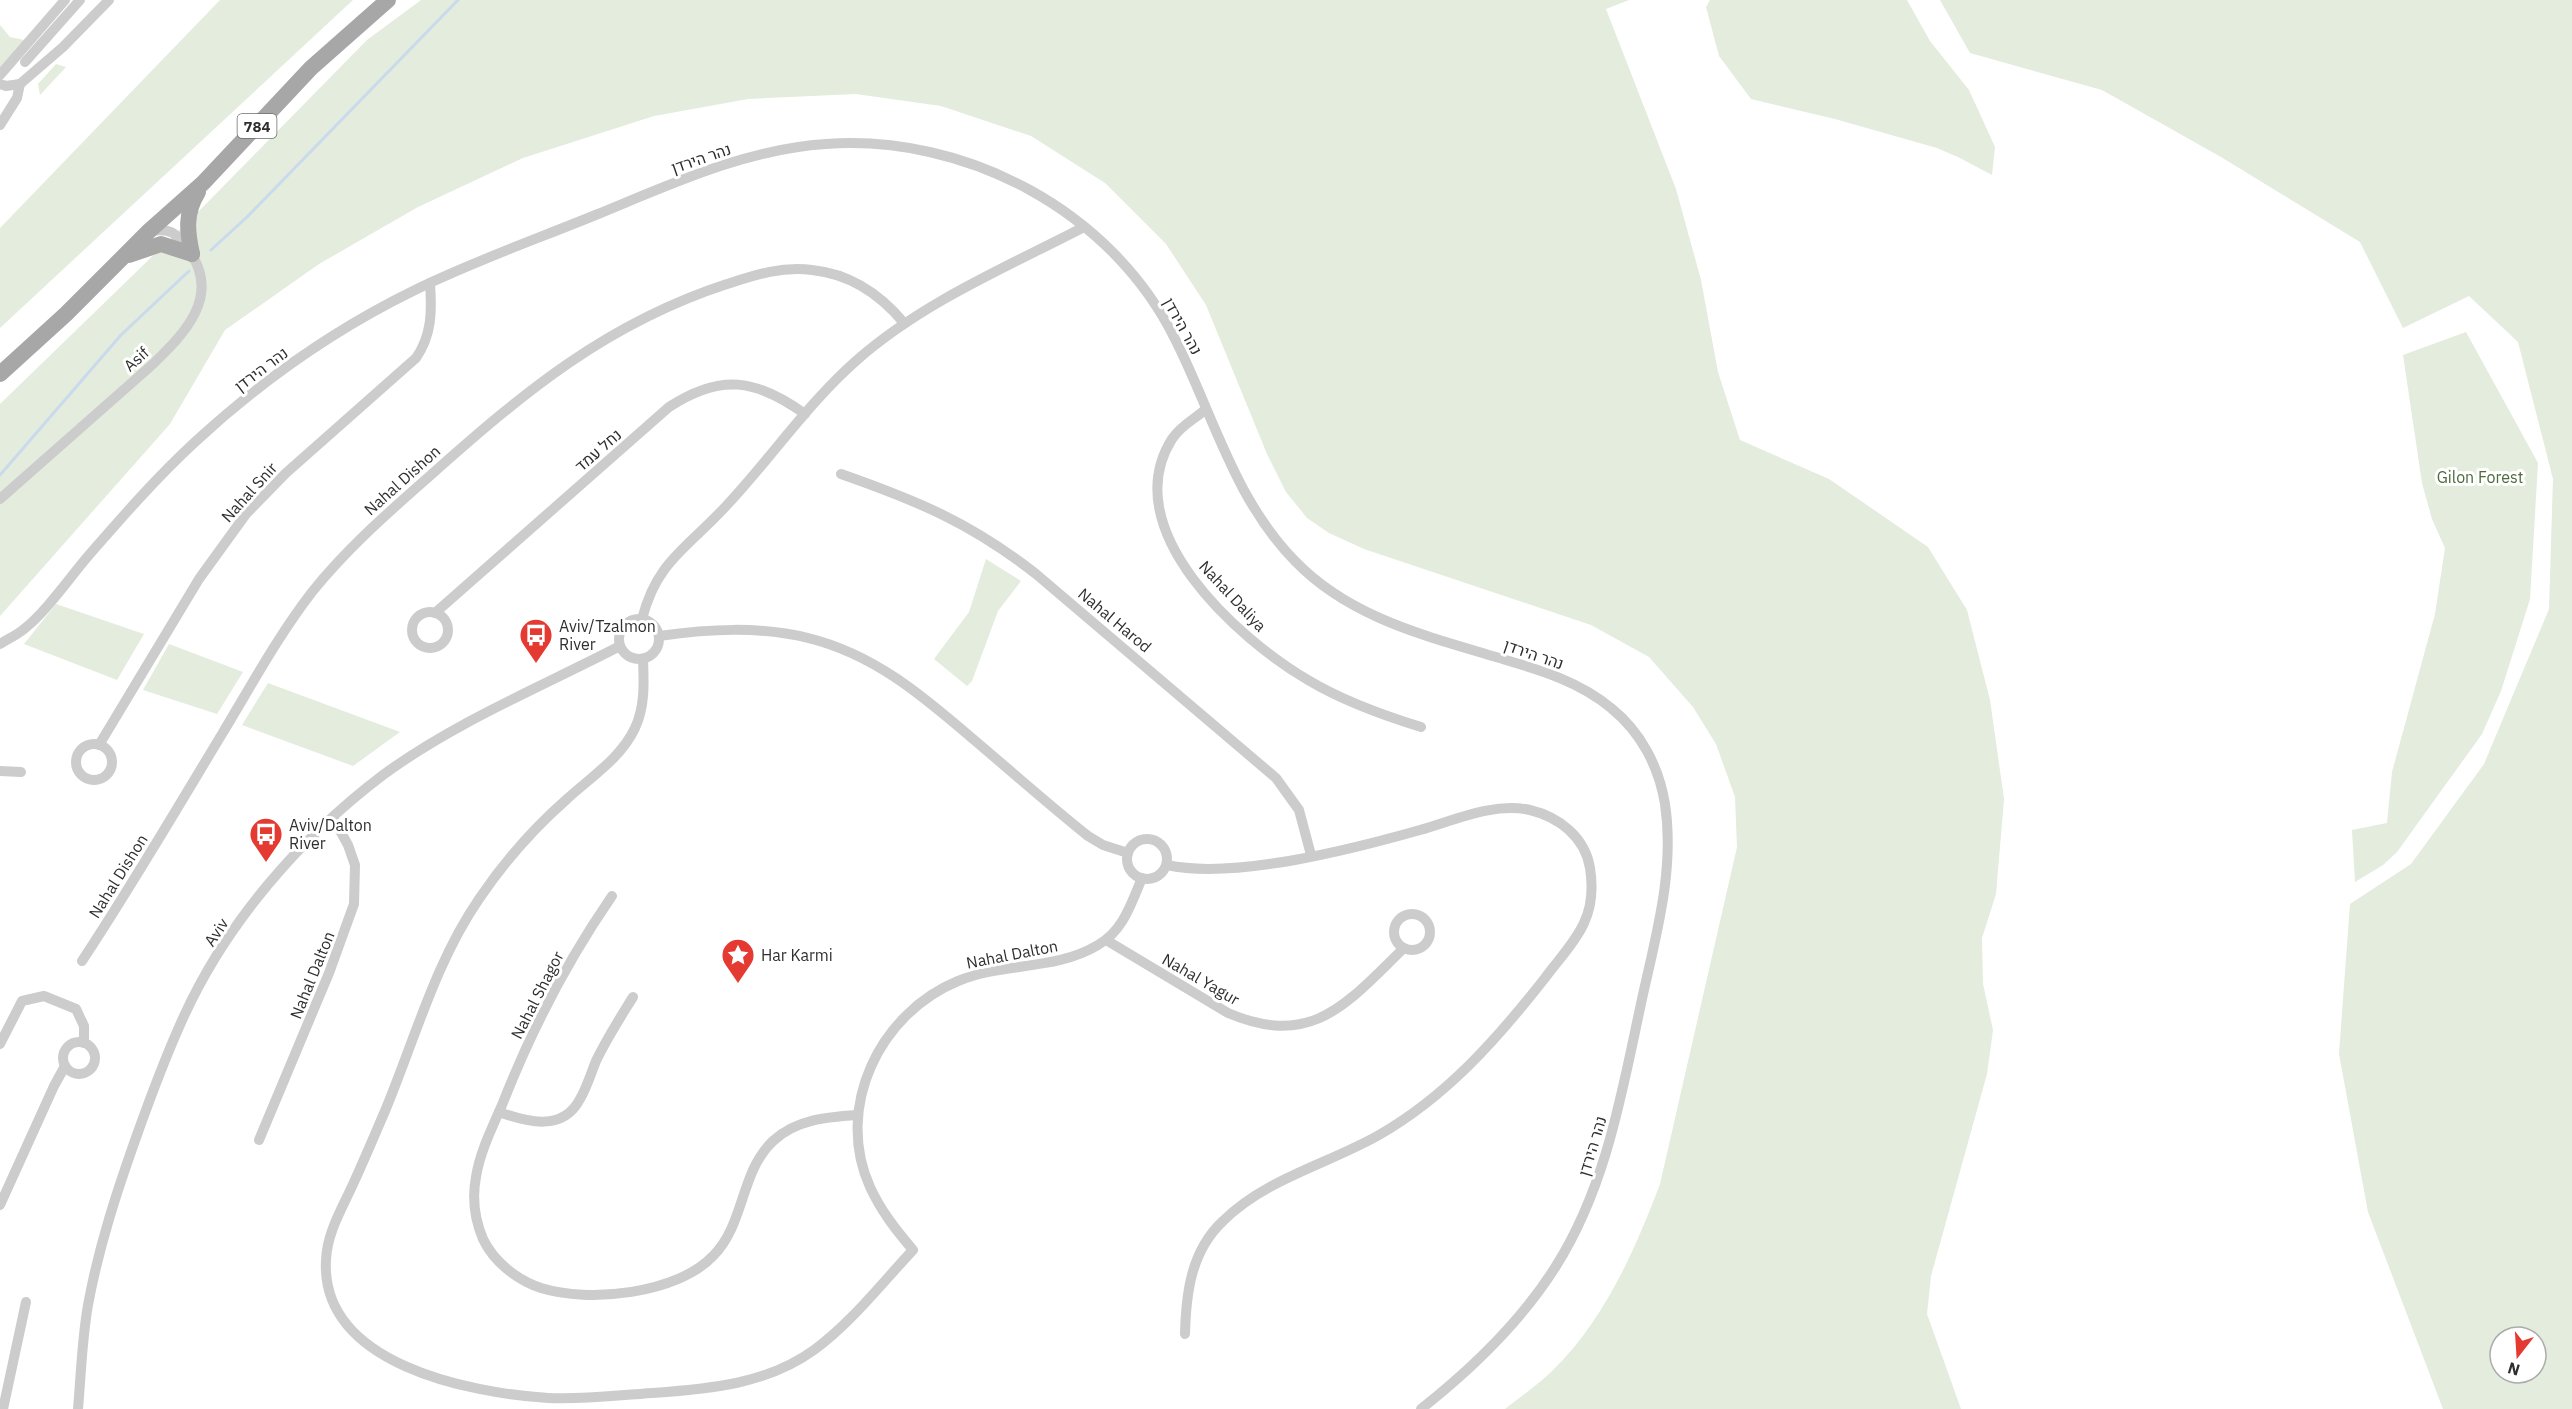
<svg xmlns="http://www.w3.org/2000/svg" width="2572" height="1409" font-family="'IBM Plex Sans',Heebo,sans-serif">
<rect width="100%" height="100%" fill="#fff"/>
<g fill="#e3ecdd" fill-rule="evenodd">
<polygon points="220,0 353,0 0,328 0,228"/>
<path d="M421,0h1208l-23,9 70,180 25,91 17,92 22,68 89,39 99,68 39,63 23,90 14,99 -8,95 -14,44 1,46 10,46 -6,44 -56,202 -4,38 34,95h-456c15,-12 33,-24 47,-38 52,-50 83,-121 108,-187l77,-337 -2,-50 -19,-53 -23,-37 -44,-50 -58,-32 -227,-76 -35,-16 -22,-15 -21,-26 -19,-38 -61,-149 -40,-61 -61,-61 -74,-47 -90,-30 -85,-12 -108,5 -94,17 -131,42 -105,49 -99,57 -94,66 -55,94 -170,192v-212l197,-191 170,-173z"/>
<polygon points="1710,0 1907,0 1930,41 1969,90 1995,147 1992,175 1960,158 1937,148 1835,119 1751,99 1719,56 1706,7"/>
<path d="M1940,0h632v1409h-129l-75,-197 -29,-158 11,-150 61,-40 73,-100 65,-155 4,-130 -35,-137 -49,-46 -66,32 -43,-86 -139,-85 -119,-67 -132,-37zM2500,1337h36v36h-36z"/>
<polygon points="0,25 10,37 24,40 0,69"/>
<polygon points="56,64 66,67 40,95 38,84"/>
<polygon points="2466,332 2538,463 2530,599 2501,691 2482,734 2397,852 2383,865 2355,882 2352,830 2387,823 2392,772 2435,614 2445,548 2432,519 2422,483 2403,355"/>
<polygon points="986,559 1021,581 998,611 972,681 967,686 934,659 969,612"/>
<polygon points="56,604 144,634 117,680 24,644"/>
<polygon points="169,644 243,672 217,714 143,690"/>
<polygon points="268,683 400,732 353,766 242,725"/>
</g>
<g fill="none" stroke-linecap="round" stroke-linejoin="round">
<g stroke="#c9daec" stroke-width="3">
<polyline points="211,250 247,217 458,0"/>
<polyline points="0,475 121,335 189,271"/>
</g>
<g stroke="#ccc" stroke-width="10">
<polyline points="25,62 80,0"/>
<polyline points="0,75 65,0"/>
<polyline points="0,84 6,86 20,84"/>
<polyline points="0,125 17,98 20,84 63,47 109,0"/>
<path d="M1206,409c-11,10 -25,16 -34,30 -57,90 66,200 136,241 35,21 74,35 113,47"/>
<path d="M841,474c77,27 130,49 195,100l240,204 23,32 12,45"/>
<path d="M0,499l153,-135c33,-32 69,-69 35,-115 -12,-16 -17,-21 -37,-18"/>
<circle cx="430" cy="630" r="18"/>
<path d="M435,613l234,-206c52,-34 87,-28 136,7"/>
<circle cx="639" cy="639" r="20"/>
<path d="M642,619c15,-59 47,-72 85,-114 44,-47 81,-102 130,-145 66,-58 150,-93 227,-133"/>
<path d="M659,636c50,-7 100,-10 149,2 66,16 115,58 165,101 38,32 76,66 115,97l15,9 25,8"/>
<path d="M0,644c8,-5 17,-9 24,-15 22,-17 46,-52 65,-74 34,-39 68,-78 106,-113 66,-61 140,-113 220,-152 59,-29 122,-51 183,-76 73,-30 148,-65 228,-70 140,-10 286,67 349,195 38,75 59,160 120,222 54,56 128,74 201,96 40,12 82,23 115,51 30,24 48,59 54,96 10,66 -9,131 -23,195 -20,92 -35,186 -86,267 -35,56 -83,102 -135,143"/>
<path d="M643,659c1,24 2,48 -8,69 -14,30 -44,49 -68,71 -33,29 -63,63 -88,100 -44,64 -64,140 -94,212 -10,23 -20,47 -31,71 -11,25 -27,50 -28,78 -6,104 143,133 222,138 35,2 70,-3 105,-5 57,-4 114,-9 161,-43 37,-27 68,-67 99,-100 -17,-20 -32,-39 -43,-63 -36,-80 10,-174 88,-206 45,-19 97,-10 140,-36 25,-14 33,-41 44,-67"/>
<circle cx="94" cy="762" r="18"/>
<path d="M99,745l100,-166 47,-65 40,-41 130,-115c16,-23 16,-47 14,-75"/>
<polyline points="0,771 21,772"/>
<circle cx="1147" cy="859" r="20"/>
<path d="M1167,865c67,15 186,-16 253,-35 35,-10 74,-28 110,-20 29,7 55,27 60,58 3,19 2,38 -6,55 -9,20 -26,37 -39,55 -48,61 -98,118 -166,157 -51,29 -114,44 -156,86 -32,30 -37,72 -38,113"/>
<path d="M612,896c-45,65 -81,135 -110,209 -10,23 -22,47 -26,72 -4,21 -1,43 7,62 11,23 34,41 58,49 48,15 136,6 172,-32 32,-32 27,-84 60,-115 23,-22 55,-24 85,-26"/>
<circle cx="1412" cy="932" r="18"/>
<path d="M1106,940l122,73c85,36 119,-10 176,-65"/>
<path d="M82,961c49,-74 94,-151 140,-227 29,-48 56,-98 90,-142 35,-44 78,-81 120,-118 92,-82 175,-151 295,-190 28,-9 55,-18 85,-14 39,4 68,24 92,53"/>
<circle cx="79" cy="1058" r="16"/>
<polyline points="0,1044 22,1001 44,996 76,1009 84,1026 84,1043"/>
<path d="M499,1112c28,10 64,20 81,-13 7,-12 11,-26 16,-38 11,-23 24,-43 37,-64"/>
<polyline points="259,1140 329,973 354,904 355,865 348,845 333,818"/>
<polyline points="0,1205 54,1086 65,1066"/>
<polyline points="3,1409 26,1302"/>
<path d="M78,1409c3,-35 4,-70 10,-104 11,-60 30,-117 50,-173 14,-39 29,-79 46,-116 43,-94 117,-179 199,-241 72,-53 158,-88 237,-129"/>
</g>
<g stroke="#a7a7a7" stroke-width="16">
<path d="M192,254c-5,-23 -7,-41 6,-62"/>
<polyline points="129,255 161,244 192,254"/>
<polyline points="0,374 66,314 149,231 203,183 311,68 388,0"/>
</g>
</g>
<defs>
<symbol id="bus-pin" viewBox="-11 -11 22 30"><path d="M0 17L-7.5 6A9.5 9.5 0 1 1 7.5 6Z" fill="#e43a32" stroke="#fff"/><path d="M-5-6H5V4H4V6H2V4H-2V6H-4V4H-5ZM-3.5-4V0h7V-4ZM-3.5 1.2v1.5H-2V1.2ZM2 1.2v1.5H3.5V1.2Z" fill="#fff"/></symbol>
<symbol id="sight-pin" viewBox="-11 -11 22 30"><path d="M0 17L-7.5 6A9.5 9.5 0 1 1 7.5 6Z" fill="#e43a32" stroke="#fff"/><path d="M0-6L1.8-2.2L6-1.7L2.9 1.2L3.7 5.4L0 3.3L-3.7 5.4L-2.9 1.2L-6-1.7L-1.8-2.2Z" fill="#fff"/></symbol>
</defs>
<g fill-rule="evenodd">
<use href="#bus-pin" x="517" y="616" width="38" height="52"/>
<use href="#bus-pin" x="247" y="815" width="38" height="52"/>
<use href="#sight-pin" x="719" y="936" width="38" height="52"/>
</g>
<g text-anchor="middle" dominant-baseline="central" stroke-width="6" stroke-linejoin="round" paint-order="stroke">
<rect fill="#fff" stroke="#6d6d6d" stroke-width="1.5" x="237.5" y="114" width="39" height="24" rx="4.5"/>
<g font-size="15" font-weight="bold" fill="#2f2f2f">
<text x="257" y="126">784</text>
</g>
<g font-size="16" fill="#2f2f2f" stroke="#fff">
<text transform="translate(701 158) rotate(-19)">נהר הירדן</text>
<text transform="translate(1183 326) rotate(61)">נהר הירדן</text>
<text transform="translate(136 359) rotate(-42)">Asif</text>
<text transform="translate(261 369) rotate(-37)">נהר הירדן</text>
<text transform="translate(598 450) rotate(-41)">נחל עמד</text>
<text transform="translate(402 480) rotate(-42)">Nahal Dishon</text>
<text transform="translate(249 492) rotate(-48)">Nahal Snir</text>
<text transform="translate(1233 596) rotate(47)">Nahal Daliya</text>
<text transform="translate(1115 620) rotate(40)">Nahal Harod</text>
<text transform="translate(1534 654) rotate(19)">נהר הירדן</text>
<text transform="translate(118 876) rotate(-58)">Nahal Dishon</text>
<text transform="translate(216 932) rotate(-56)">Aviv</text>
<text transform="translate(1012 954) rotate(-11)">Nahal Dalton</text>
<text transform="translate(312 975) rotate(-68)">Nahal Dalton</text>
<text transform="translate(1201 979) rotate(30)">Nahal Yagur</text>
<text transform="translate(537 995) rotate(-63)">Nahal Shagor</text>
<text transform="translate(1592 1146) rotate(-73)">נהר הירדן</text>
</g>
<g font-size="16" fill="#4c6a3c" stroke="#fff">
<text x="2480" y="477">Gilon Forest</text>
</g>
<g font-size="16" fill="#2f2f2f" stroke="#fff" text-anchor="start">
<text x="559" y="626">Aviv/Tzalmon<tspan x="559" dy="18">River</tspan></text>
<text x="289" y="825">Aviv/Dalton<tspan x="289" dy="18">River</tspan></text>
<text x="761" y="955">Har Karmi</text>
</g>
</g>
<g transform="translate(2518 1355) rotate(197)"><circle r="28" fill="#ffffff" stroke="#acacac" stroke-width="1.5"/>
<path d="M0-4.5L10 22L0 15L-10 22Z" fill="#e43a32"/>
<text y="-9" font-size="16" font-weight="bold" text-anchor="middle" fill="#2f2f2f">N</text>
</g>
</svg>
